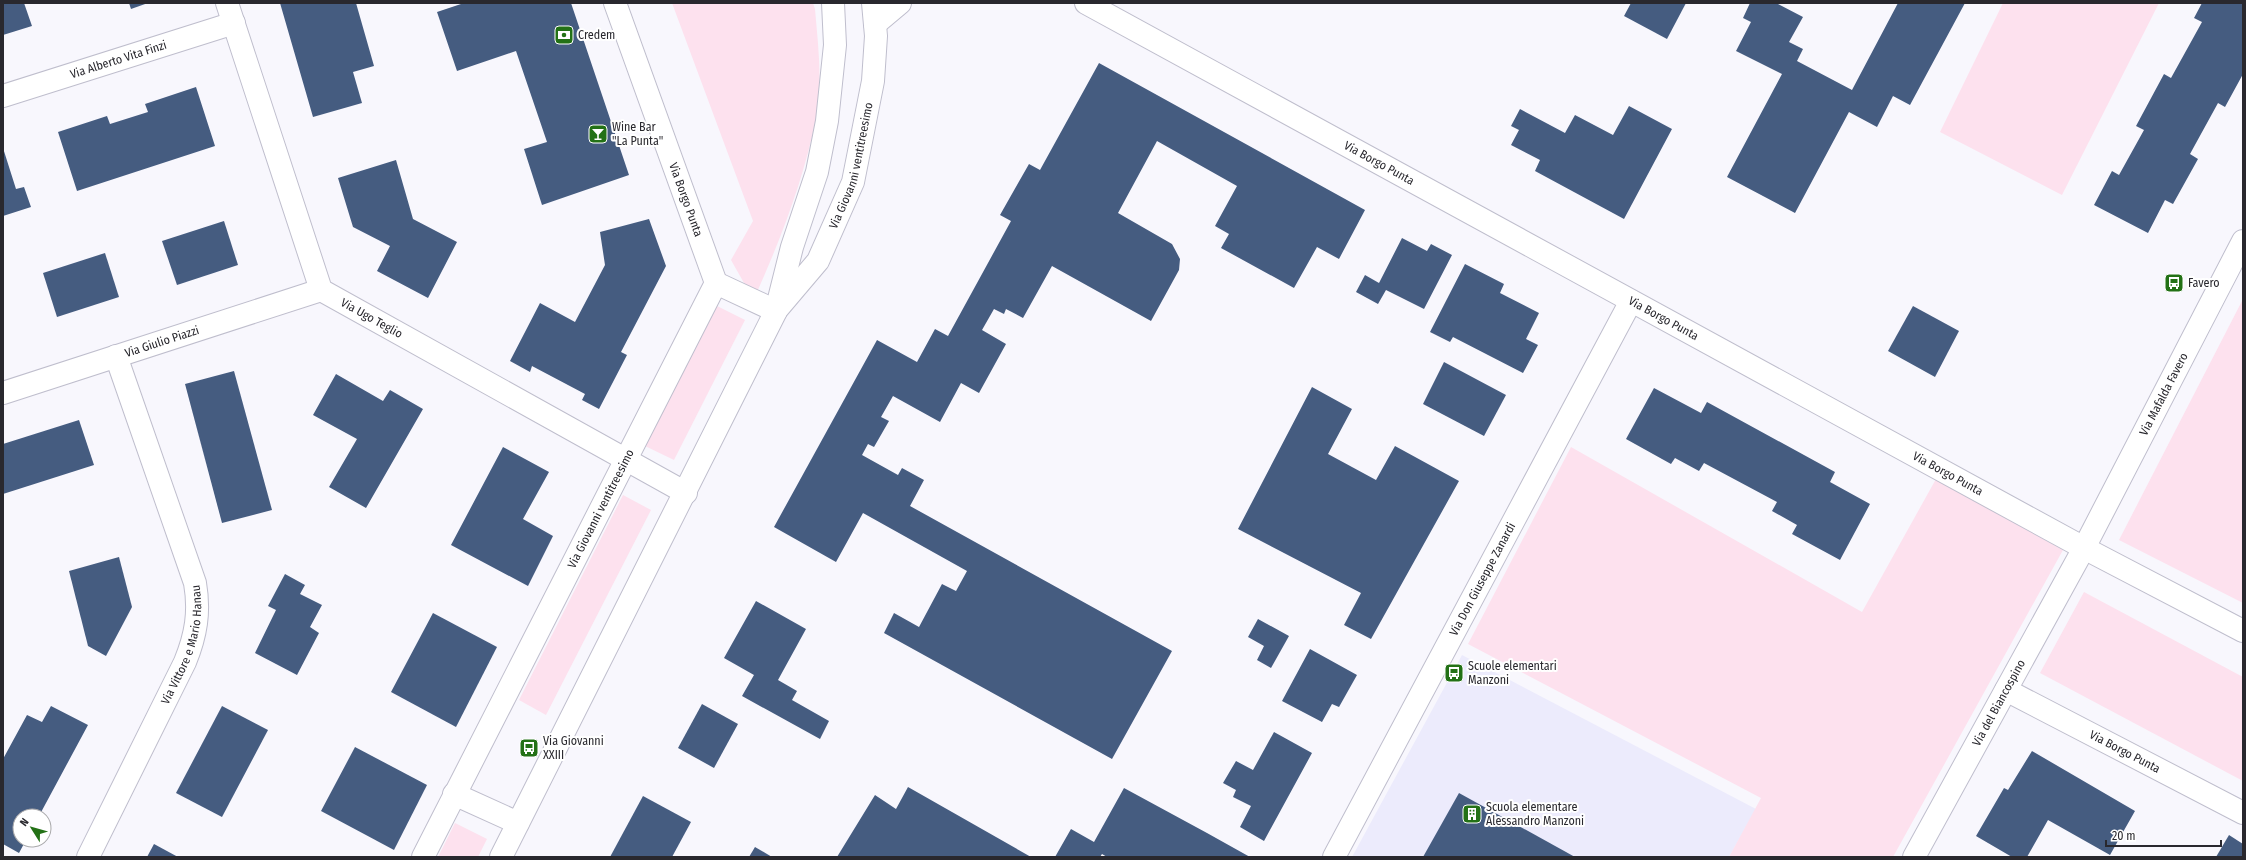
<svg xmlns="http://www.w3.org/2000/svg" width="2246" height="860" font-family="'Fira Sans Condensed',sans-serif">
<rect width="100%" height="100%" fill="#f8f7fd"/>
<polygon fill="#ecebfc" points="1462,655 1756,809 1729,857 1352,857"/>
<g fill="#fde1ee">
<path d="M672,3h141l2,6c3,36 8,73 1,109 -12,60 -34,118 -59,174l-13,-9 -13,-23 22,-39z"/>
<polygon points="2003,3 2159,3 2062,195 1940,132"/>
<polygon points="2243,299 2243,603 2119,540"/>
<polygon points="715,305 745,320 674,460 645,446"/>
<polygon points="1571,447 1862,612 1936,479 2063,550 1893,857 1729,857 1761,798 1468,644"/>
<polygon points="623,495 651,510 546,715 519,700"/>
<polygon points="2084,592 2243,677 2243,781 2040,673"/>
<polygon points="455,823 487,839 478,857 438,857"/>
</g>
<g fill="#455c80">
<polygon points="3,3 24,3 32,26 3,35"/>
<polygon points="129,3 148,3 131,9"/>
<polygon points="280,3 356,3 374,66 353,72 362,103 313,117"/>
<polygon points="464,3 571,3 629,175 542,205 524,149 547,142 516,51 457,71 437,12"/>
<polygon points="1631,3 1686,3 1667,39 1624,16"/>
<polygon points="1750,3 1776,3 1803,17 1789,42 1803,49 1797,61 1852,90 1898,3 1965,3 1910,105 1893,96 1877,127 1849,112 1795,213 1727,177 1782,74 1736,51 1751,22 1743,18"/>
<polygon points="2202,3 2243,3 2243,74 2225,107 2218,103 2190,154 2198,159 2173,204 2165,200 2148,233 2094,205 2112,171 2119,175 2144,130 2136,126 2164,74 2171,78 2202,22 2194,18"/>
<polygon points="1099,63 1365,210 1339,259 1317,247 1294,288 1221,248 1229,234 1215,226 1237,186 1157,141 1118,213 1172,244 1180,259 1179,270 1151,321 1052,266 1023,318 1006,309 1004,314 994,309 982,330 1006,344 979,393 961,383 940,422 893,396 881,417 889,421 874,447 868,444 862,455 898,475 902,468 924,480 910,506 1172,651 1112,759 884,633 894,613 919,627 942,584 956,591 967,571 863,513 836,562 774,527 877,340 917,362 935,329 948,336 1011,221 1000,215 1029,164 1040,170"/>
<polygon points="196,87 215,146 77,191 58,132 107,116 110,124 148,112 145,104"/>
<polygon points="1629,106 1672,129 1624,219 1535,171 1540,160 1511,145 1519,130 1511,126 1520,109 1565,133 1575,115 1613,135"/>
<polygon points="3,148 16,189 24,187 31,207 3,216"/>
<polygon points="396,160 413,219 457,242 428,298 377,271 390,246 353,227 338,178"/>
<polygon points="649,219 666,266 621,352 627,355 599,409 582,400 585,394 532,366 530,372 510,361 540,303 575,322 605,265 600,232"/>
<polygon points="224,221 238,265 177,285 162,241"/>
<polygon points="1402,238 1427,251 1431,244 1452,255 1424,309 1386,290 1378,304 1356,292 1365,275 1379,283"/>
<polygon points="105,253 119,297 57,317 43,273"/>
<polygon points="1465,264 1504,284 1500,293 1539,313 1526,339 1538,345 1523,373 1453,337 1450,342 1430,332"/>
<polygon points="1913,306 1959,331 1935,377 1888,351"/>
<polygon points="1444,362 1506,395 1484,436 1423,404"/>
<polygon points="234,371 272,510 222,523 185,384"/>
<polygon points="336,374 383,401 390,390 423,409 366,508 329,487 357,439 313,415"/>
<polygon points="1312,387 1352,409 1328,454 1376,480 1395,446 1459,481 1371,639 1344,625 1361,593 1238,529"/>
<polygon points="1654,388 1701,413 1707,402 1835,472 1830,482 1870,504 1840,560 1792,534 1797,525 1772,511 1777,502 1704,463 1699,471 1675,458 1671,464 1626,439"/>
<polygon points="79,420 94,465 3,494 3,444"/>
<polygon points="503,447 549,472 523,519 553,536 528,586 451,545"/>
<polygon points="119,557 132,607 106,656 88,646 69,571"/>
<polygon points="285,574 305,585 300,594 322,605 310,627 319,633 297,675 255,653 276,610 268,606"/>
<polygon points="756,601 806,629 778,680 797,691 792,700 829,721 820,739 742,696 754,675 724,658"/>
<polygon points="433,613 497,647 456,727 391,692"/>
<polygon points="1258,619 1289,636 1271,668 1257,660 1264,646 1248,637"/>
<polygon points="1310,649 1357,675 1339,707 1332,704 1322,722 1282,701"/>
<polygon points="702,704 738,724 714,768 678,748"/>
<polygon points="51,706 88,725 39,816 20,816 20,840 26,840 19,853 3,844 3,759 27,715 42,722"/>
<polygon points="222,706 268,730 222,817 176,793"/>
<polygon points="1274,732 1312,753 1264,841 1240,827 1251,806 1233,797 1236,790 1223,783 1236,761 1253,770"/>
<polygon points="355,747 427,785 394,850 321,811"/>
<polygon points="2032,751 2135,811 2110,855 2048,820 2027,857 2012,857 1976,836 2004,788 2008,790"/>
<polygon points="908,787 1031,857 837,857 875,795 896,809"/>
<polygon points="1124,788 1207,833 1250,857 1107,857 1102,854 1100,857 1055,857 1071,829 1094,842"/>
<polygon points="1459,793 1575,857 1423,857"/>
<polygon points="643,796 691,822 672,857 610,857"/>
<polygon points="2229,835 2243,844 2243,857 2216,857"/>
<polygon points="154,844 178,857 147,857"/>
<polygon points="755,847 772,857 749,857"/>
</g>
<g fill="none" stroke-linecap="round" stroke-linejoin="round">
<defs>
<g id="lane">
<path id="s1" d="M615,3l101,280"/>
<polyline points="716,283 776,311"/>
<polyline points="454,794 518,823"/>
<path id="s2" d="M423,857l293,-574"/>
</g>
<g id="street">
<path id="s3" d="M227,3l94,287 365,203"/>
<path id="s4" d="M1086,3l998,545 159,83"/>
<polyline points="875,24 900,3"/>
<path id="s5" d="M3,96l231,-73"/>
<path id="s6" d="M3,393l318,-103"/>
<path id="s7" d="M2006,690l237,123"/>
<path id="s8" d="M88,857l97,-195c11,-27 15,-50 10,-79l-79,-227"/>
<path id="s9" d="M1334,857l297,-556"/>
<path id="s10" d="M1914,857l170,-309 159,-307"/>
</g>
<g id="secondary">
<path id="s11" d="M779,307l39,-46 35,-79 20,-101 3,-45 -3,-33"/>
<polyline points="501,857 776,311 792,247 817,172 827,121 835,45 833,3"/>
</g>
</defs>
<use href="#lane" stroke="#bfbecd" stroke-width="24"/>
<use href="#street" stroke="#bfbecd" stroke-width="24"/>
<use href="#secondary" stroke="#bfbecd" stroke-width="24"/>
<use href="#lane" stroke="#fff" stroke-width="22"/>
<use href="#street" stroke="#fff" stroke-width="22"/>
<use href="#secondary" stroke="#fff" stroke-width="22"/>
</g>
<defs>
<symbol id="bank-square" viewBox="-11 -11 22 22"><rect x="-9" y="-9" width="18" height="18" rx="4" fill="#237116" stroke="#fff"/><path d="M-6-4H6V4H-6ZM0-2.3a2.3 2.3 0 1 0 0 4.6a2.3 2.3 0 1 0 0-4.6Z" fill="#fff"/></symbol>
<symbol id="bar-square" viewBox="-11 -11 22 22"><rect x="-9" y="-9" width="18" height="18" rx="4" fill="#237116" stroke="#fff"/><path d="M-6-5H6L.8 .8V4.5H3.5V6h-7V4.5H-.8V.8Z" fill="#fff"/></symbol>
<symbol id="bus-square" viewBox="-11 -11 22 22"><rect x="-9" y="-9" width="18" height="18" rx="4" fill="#237116" stroke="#fff"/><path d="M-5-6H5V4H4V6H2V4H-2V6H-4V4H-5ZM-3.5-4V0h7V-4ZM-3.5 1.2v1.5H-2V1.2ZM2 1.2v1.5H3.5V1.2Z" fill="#fff"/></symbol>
<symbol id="building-square" viewBox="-11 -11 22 22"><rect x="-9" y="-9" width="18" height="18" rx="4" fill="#237116" stroke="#fff"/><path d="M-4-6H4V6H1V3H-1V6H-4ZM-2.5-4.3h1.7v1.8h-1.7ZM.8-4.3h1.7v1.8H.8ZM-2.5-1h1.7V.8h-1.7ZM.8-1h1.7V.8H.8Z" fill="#fff"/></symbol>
</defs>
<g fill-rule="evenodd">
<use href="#bank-square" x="553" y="24" width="22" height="22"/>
<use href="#bar-square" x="587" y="123" width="22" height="22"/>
<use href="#bus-square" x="2163" y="272" width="22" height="22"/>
<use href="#bus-square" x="1443" y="662" width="22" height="22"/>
<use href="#bus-square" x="518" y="737" width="22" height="22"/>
<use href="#building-square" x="1461" y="803" width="22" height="22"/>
</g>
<g text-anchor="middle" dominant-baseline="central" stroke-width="4" stroke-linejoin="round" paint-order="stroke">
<g font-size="12" fill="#29282e" stroke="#fff" text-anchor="start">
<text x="578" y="35">Credem</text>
<text x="612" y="127">Wine Bar<tspan x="612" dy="14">"La Punta"</tspan></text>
<text x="2188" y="283">Favero</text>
<text x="1468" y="666">Scuole elementari<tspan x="1468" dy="14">Manzoni</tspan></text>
<text x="543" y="741">Via Giovanni<tspan x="543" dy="14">XXIII</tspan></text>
<text x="1486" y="807">Scuola elementare<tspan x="1486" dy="14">Alessandro Manzoni</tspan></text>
</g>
<g font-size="12" fill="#29282e" stroke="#fff">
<text stroke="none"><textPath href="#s5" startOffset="121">Via Alberto Vita Finzi</textPath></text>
<text stroke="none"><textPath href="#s4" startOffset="334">Via Borgo Punta</textPath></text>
<text stroke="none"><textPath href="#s11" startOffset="162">Via Giovanni ventitreesimo</textPath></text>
<text stroke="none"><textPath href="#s1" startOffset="209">Via Borgo Punta</textPath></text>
<text stroke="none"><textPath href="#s3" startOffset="360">Via Ugo Teglio</textPath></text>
<text stroke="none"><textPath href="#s4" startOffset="658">Via Borgo Punta</textPath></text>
<text stroke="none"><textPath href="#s6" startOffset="167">Via Giulio Piazzi</textPath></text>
<text stroke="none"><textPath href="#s10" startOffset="526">Via Mafalda Favero</textPath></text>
<text stroke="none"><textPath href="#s4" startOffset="982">Via Borgo Punta</textPath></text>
<text stroke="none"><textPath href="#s2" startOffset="391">Via Giovanni ventitreesimo</textPath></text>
<text stroke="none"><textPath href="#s9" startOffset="315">Via Don Giuseppe Zanardi</textPath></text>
<text stroke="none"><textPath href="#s8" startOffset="234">Via Vittore e Mario Hanau</textPath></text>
<text stroke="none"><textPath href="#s10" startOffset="176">Via del Biancospino</textPath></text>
<text stroke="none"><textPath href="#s7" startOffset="134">Via Borgo Punta</textPath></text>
</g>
</g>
<rect width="2246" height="860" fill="none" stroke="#29282e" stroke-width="8"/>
<g transform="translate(32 828) rotate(307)"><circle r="19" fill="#ffffff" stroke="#a9a9ab"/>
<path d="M0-3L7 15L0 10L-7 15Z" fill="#237116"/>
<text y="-6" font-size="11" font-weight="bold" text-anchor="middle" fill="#29282e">N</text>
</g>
<path d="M2106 840v6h115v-6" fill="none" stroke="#29282e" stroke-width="2"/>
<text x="2112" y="840" font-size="12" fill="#29282e" stroke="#ffffff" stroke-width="3" paint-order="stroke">20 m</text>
</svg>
